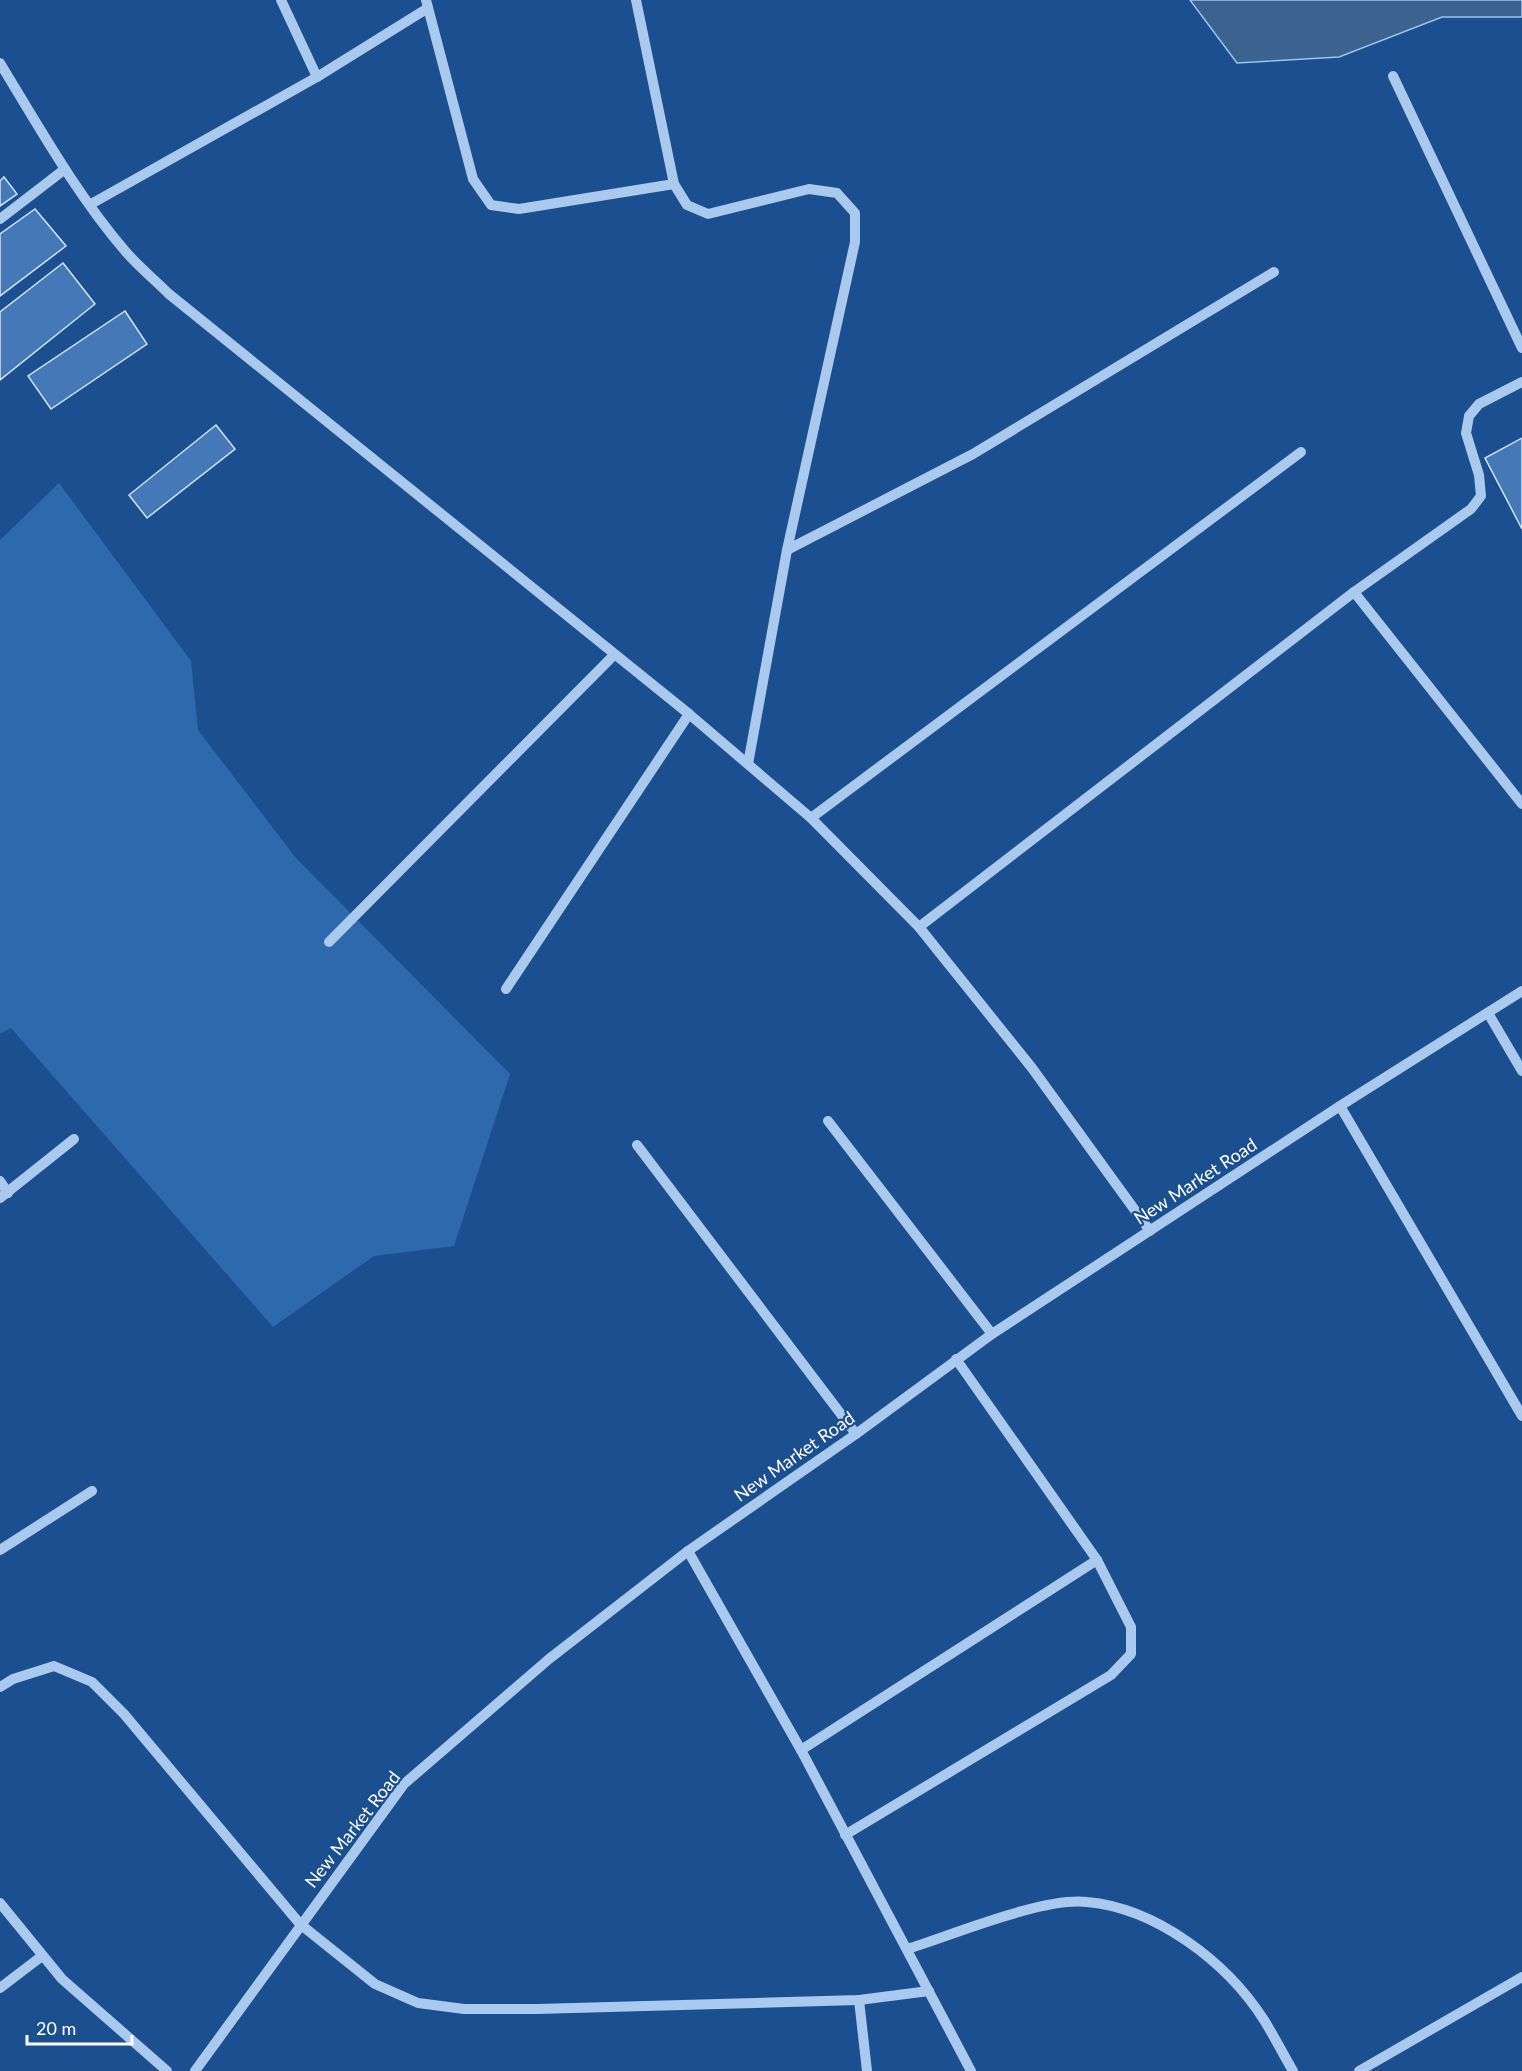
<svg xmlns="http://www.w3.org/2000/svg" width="1522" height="2071" font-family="Lato,sans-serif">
<rect width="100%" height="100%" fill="#1b4f8f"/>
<polygon fill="#2e69ad" points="59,483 191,661 198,730 296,858 510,1074 454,1246 374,1256 273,1327 11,1028 0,1034 0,540"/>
<polygon fill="#3c6290" stroke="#9cc4f0" stroke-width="1.5" points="1190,0 1522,0 1522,17 1442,17 1339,57 1237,63"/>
<g fill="#4478b7" stroke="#cfe3fa" stroke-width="1.5">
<polygon points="4,177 17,194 0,206 0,181"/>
<polygon points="35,209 66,246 0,296 0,234"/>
<polygon points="63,263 95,304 0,380 0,312"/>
<polygon points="125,311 147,344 51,409 28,376"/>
<polygon points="216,425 235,449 147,518 129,495"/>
<polygon points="1522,438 1522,529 1485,458"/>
</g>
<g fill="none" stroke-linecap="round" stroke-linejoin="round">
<g stroke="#a9c9ee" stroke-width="10">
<polyline points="281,0 317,77"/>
<polyline points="426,0 473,179 491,205 519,209 674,184"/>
<polyline points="636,0 674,184 687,205 708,214 809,189 837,193 855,213 855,242 787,550 748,764"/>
<path d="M0,63c39,64 77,132 126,189 13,15 29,28 43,42l520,420 122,104 108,109 113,141 118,163"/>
<polyline points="1393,76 1522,348"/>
<polyline points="91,204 317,77 428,8"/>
<polyline points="0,219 65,169"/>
<polyline points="787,550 973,454 1274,272"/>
<polyline points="1354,592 1522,804"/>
<polyline points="811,818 1301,452"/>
<polyline points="919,927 1354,592 1471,509 1481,496 1479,475 1466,433 1469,416 1479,404 1522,382"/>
<polyline points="329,942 614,655"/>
<polyline points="506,989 689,714"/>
<polyline points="1488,1013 1522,1071"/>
<polyline points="1340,1106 1522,1416"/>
<polyline points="828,1121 992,1334"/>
<polyline points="637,1145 856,1434"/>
<polyline points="0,1181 8,1193"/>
<polyline points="0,1198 74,1139"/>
<polyline points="0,1550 92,1491"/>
<polyline points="688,1551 801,1750 971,2071"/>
<polyline points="0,1687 13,1679 54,1666 92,1682 124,1714 300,1924 375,1984 418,2003 464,2009 537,2009 859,2000 929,1991"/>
<polyline points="801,1750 1097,1560"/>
<polyline points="845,1835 1111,1675 1131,1654 1131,1627 1097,1560 956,1359"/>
<polyline points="0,1903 62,1979 167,2071"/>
<path d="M907,1949c46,-14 135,-52 180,-47 69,6 140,60 177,118 10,16 19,34 29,51"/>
<polyline points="0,1988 42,1956"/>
<polyline points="859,2000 867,2071"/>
<polyline points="195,2071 404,1784 549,1659 688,1551 856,1434 992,1334 1340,1106 1522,991"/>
<polyline points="1359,2071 1522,1977"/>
</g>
</g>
<g text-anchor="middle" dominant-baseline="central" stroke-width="4.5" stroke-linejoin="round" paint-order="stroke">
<g font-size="18" fill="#fff" stroke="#1b4f8f">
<text transform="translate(1195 1181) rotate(-33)">New Market Road</text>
<text transform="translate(794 1456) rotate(-35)">New Market Road</text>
<text transform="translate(352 1829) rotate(-52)">New Market Road</text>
</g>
</g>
<path d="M27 2035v9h105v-9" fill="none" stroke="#ffffff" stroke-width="3"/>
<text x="36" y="2035" font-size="18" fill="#ffffff" stroke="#1b4f8f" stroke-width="4.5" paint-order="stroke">20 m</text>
</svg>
